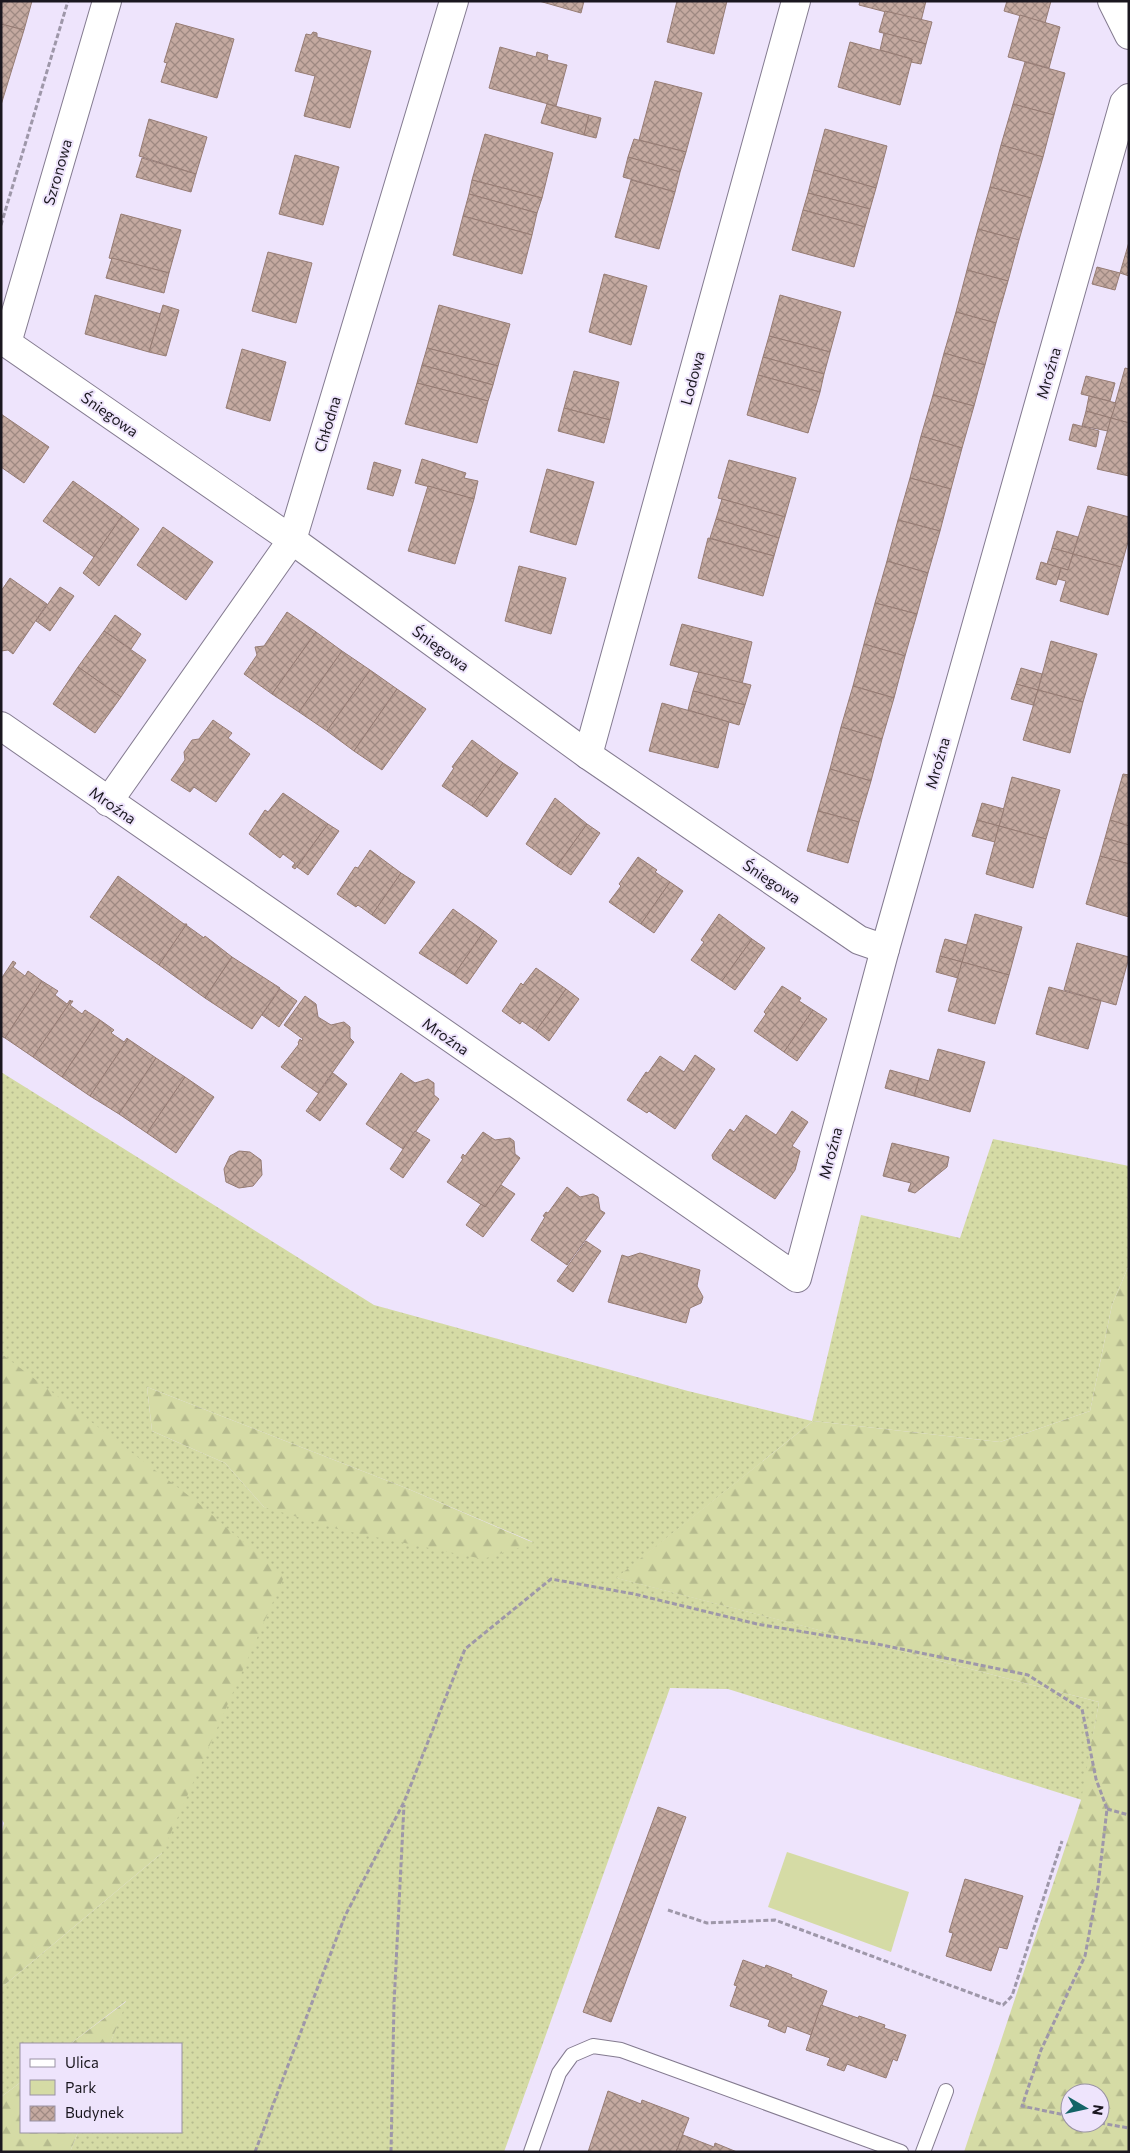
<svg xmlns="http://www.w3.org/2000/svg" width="1130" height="2153" font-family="Commissioner,sans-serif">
<defs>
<pattern id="grass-dots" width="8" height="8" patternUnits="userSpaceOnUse" patternTransform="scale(1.25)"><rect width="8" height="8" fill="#d5dba5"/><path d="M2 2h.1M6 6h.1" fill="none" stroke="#b6bb8e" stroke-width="1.8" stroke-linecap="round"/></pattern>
<pattern id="forest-firs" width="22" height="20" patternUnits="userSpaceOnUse" patternTransform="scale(1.25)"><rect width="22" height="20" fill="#d5dba5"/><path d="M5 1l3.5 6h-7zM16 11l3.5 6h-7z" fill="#b6bb8e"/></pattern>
<pattern id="building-cross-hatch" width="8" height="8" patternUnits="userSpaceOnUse" patternTransform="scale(1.25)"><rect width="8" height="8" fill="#c4a9a0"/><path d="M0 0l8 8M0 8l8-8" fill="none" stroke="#9e8982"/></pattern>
</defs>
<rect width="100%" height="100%" fill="#eee4fc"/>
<path fill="url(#grass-dots)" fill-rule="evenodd" d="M1,1072l373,233 314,86 124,30 49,-206 99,23 33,-99 136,27v99l-17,40 -22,106 -90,31 -187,-21 -196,157 482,124 -17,98 -354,-111 -58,-1 -166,464h-434l8,-20h103v-88h-71l16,-43 -56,43h-49v38l-20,15v-109l161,-135 -159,-498 -2,2zM147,1387l259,101 127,54 -269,-35 -39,-44 -73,-32z"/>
<g fill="url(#forest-firs)" fill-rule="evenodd">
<path d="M1129,1265v887h-165l117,-352 18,-98 -483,-124 197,-157 187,21 90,-31 22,-106zM1070,2093h30v30h-30z"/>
<polygon points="3,1355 197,1502 284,1577 162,1853 1,1988 1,1835 4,1823 1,1818 1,1357"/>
<polygon points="147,1387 406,1488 534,1543 483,1559 341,1530 264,1507 225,1463 152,1431"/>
<polygon points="127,2001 110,2044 70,2044"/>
<polygon points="21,2082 21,2132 78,2132 70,2152 1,2152 1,2097"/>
</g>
<polygon fill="#d5dba5" points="787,1852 909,1892 891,1952 768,1907"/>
<g fill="url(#building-cross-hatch)" stroke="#967c74">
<polygon points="1,1 32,1 24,30 1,24"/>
<polygon points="539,1 584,1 581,13"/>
<polygon points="677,1 727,1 714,54 667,42"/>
<polygon points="860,1 926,1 921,21 859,5"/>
<polygon points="1007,1 1051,1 1045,23 1004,11"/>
<polygon points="885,11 932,22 926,44 879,32"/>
<polygon points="1020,15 1060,27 1049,68 1008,57"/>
<polygon points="176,23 234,39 217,98 161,82 167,63 164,62"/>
<polygon points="1,24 24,30 1,105"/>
<polygon points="313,32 317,33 317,37 371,51 350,128 304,116 315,76 295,71 306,34 311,35"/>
<polygon points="884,33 926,44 921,64 911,62 912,59 880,50"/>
<polygon points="850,42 912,59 900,105 838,87"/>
<polygon points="500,47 536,57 537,52 548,55 547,60 567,65 556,106 489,88"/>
<polygon points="1025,62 1065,73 1054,115 1013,104"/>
<polygon points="655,81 702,93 686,152 639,140"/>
<polygon points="547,104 589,115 584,135 541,123"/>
<polygon points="1013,104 1054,115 1043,157 1001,145"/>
<polygon points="589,115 601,118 596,138 584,135"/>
<polygon points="149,119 207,137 196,174 139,156"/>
<polygon points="825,129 887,146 876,188 814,170"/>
<polygon points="485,134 553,153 542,198 472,180"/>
<polygon points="634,139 686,152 680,172 628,157"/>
<polygon points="1001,145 1043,157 1031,198 990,187"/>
<polygon points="295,155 339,167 323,225 279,214"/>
<polygon points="628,157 680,172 675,192 623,177"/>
<polygon points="142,158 196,174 191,192 136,177"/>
<polygon points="814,170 876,188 870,209 808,193"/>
<polygon points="472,180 542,198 537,213 469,194"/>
<polygon points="631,180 675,192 659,249 615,237"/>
<polygon points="990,187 1031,198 1019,240 978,229"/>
<polygon points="808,193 870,209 865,227 803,210"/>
<polygon points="469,194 537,213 532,235 463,216"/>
<polygon points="803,210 865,227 854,267 792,250"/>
<polygon points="121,214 181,230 169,273 109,258"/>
<polygon points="463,216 532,235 522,274 453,255"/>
<polygon points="978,229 1019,240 1008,281 967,270"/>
<polygon points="1129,242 1129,276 1120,273"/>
<polygon points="268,252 312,263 296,323 252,311"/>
<polygon points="112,258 169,273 164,293 106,278"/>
<polygon points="1097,267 1120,273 1115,290 1092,284"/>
<polygon points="967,270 1008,281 996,323 956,312"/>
<polygon points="604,274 647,286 631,345 589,332"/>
<polygon points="95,295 161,314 149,352 85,334"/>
<polygon points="780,295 841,312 830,352 769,336"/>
<polygon points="163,305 179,310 166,356 149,352"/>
<polygon points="439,305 510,324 498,366 427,348"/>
<polygon points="956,312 996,323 985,365 944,353"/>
<polygon points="769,336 830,352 824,374 763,357"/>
<polygon points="427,348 498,366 493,385 422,365"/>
<polygon points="242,349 286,362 270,421 226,408"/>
<polygon points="944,353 985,365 974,406 933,395"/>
<polygon points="763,357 824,374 820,392 758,375"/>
<polygon points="422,365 493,385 488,401 417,383"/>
<polygon points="1125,368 1129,369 1129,423 1111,418"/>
<polygon points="574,371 619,382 610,420 564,408"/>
<polygon points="758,375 820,392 808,433 747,415"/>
<polygon points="1086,376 1115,383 1110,401 1081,394"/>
<polygon points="417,383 488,401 477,443 405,424"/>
<polygon points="933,395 974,406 962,448 921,436"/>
<polygon points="1089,396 1116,403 1111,418 1086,411"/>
<polygon points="564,408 610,420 604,443 558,431"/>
<polygon points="1086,411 1111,418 1108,431 1082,426"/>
<polygon points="1,414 49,447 24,483 1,467"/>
<polygon points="1111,418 1129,423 1129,476 1097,469"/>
<polygon points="1073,424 1099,431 1096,447 1069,440"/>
<polygon points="921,436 962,448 951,489 910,478"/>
<polygon points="422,459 466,473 464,478 478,481 474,499 415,483"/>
<polygon points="729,460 796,478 785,517 718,498"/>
<polygon points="374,462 401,470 393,496 367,489"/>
<polygon points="547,469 594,482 576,545 530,532"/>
<polygon points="910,478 951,489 940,531 898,520"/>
<polygon points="73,481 122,516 94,557 43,521"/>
<polygon points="428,486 474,499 455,564 408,551"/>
<polygon points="722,499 785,517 779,538 716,519"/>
<polygon points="1088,506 1129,517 1129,538 1121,567 1073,554"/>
<polygon points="122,516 139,529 99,586 83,573"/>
<polygon points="716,519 779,538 774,556 710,538"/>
<polygon points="898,520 940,531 928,573 887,561"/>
<polygon points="163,527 213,562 186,600 137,565"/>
<polygon points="1057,531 1078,537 1073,554 1052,548"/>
<polygon points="708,538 774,556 763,596 698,578"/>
<polygon points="1052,548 1073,554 1068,570 1047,564"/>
<polygon points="1073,554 1121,567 1108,615 1060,601 1066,581 1058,579 1061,568 1068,570"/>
<polygon points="887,561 928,573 917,614 875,603"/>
<polygon points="1041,562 1061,568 1056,585 1036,579"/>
<polygon points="519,566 566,578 551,634 505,621"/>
<polygon points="10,578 47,604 13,654 8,650 1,651 1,591"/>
<polygon points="60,587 74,596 50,631 36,621"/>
<polygon points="875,603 917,614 905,656 864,644"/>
<polygon points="287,612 316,632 272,694 244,674 257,655 255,647 264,646"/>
<polygon points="115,615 141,634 131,649 104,631"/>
<polygon points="682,624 752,642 742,684 670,665"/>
<polygon points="104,631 146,660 121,697 78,667"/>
<polygon points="316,632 342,651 299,712 272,694"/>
<polygon points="1051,641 1097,654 1083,702 1038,690"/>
<polygon points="864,644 905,656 894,698 853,686"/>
<polygon points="342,651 370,670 327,731 299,712"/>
<polygon points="78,667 121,697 95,733 53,704"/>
<polygon points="1021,668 1042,674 1038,690 1016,684"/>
<polygon points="370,670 397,689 354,751 327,731"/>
<polygon points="699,672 751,685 745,705 693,691"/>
<polygon points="1016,684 1038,690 1033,705 1011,699"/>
<polygon points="853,686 894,698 882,739 841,727"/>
<polygon points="397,689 426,709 382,770 354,751"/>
<polygon points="1038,690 1083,702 1070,753 1023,740"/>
<polygon points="693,691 745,705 739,725 688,710"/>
<polygon points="662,703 729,722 718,768 649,751"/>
<polygon points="213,720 232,733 228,738 250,754 216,802 194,787 190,792 171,780 185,760 184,752 192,740 199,739"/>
<polygon points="841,727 882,739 871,781 830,769"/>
<polygon points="472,740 503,763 472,806 442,786 454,768 452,767"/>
<polygon points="503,763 518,773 487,817 472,806"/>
<polygon points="830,769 871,781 859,822 818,811"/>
<polygon points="1123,774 1129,775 1129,826 1110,820"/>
<polygon points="1012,777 1060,790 1046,839 999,826"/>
<polygon points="283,793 328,824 295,869 292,867 295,863 283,854 280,858 249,834 265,810 268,812"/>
<polygon points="555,798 587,824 557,866 526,844"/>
<polygon points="982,803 1004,809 999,826 977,820"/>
<polygon points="818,811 859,822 848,863 807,851"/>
<polygon points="977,820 999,826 995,842 972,836"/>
<polygon points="1110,820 1129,826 1129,845 1105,838"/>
<polygon points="328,824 339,831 308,875 297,867"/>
<polygon points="587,824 600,833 571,875 557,866"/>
<polygon points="999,826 1046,839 1033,888 986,874"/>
<polygon points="1105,838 1129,845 1129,864 1100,856"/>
<polygon points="370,850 401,873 372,915 358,905 356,907 337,894 355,867 358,868"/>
<polygon points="1100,856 1129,864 1129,917 1086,904"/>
<polygon points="638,857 657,870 655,872 670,882 641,924 609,902 621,886 619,884"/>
<polygon points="401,873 415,882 385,924 372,915"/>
<polygon points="118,876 184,924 187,924 159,965 90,917"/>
<polygon points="670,882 683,891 654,933 641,924"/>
<polygon points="453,909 484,931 454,975 419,953"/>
<polygon points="719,914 752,939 722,981 691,960 704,942 701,940"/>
<polygon points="975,914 1022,927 1009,975 962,962"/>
<polygon points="186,925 204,938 205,936 232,957 205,998 159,965"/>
<polygon points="484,931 497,941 467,984 454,975"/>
<polygon points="752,939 765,948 735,990 722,981"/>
<polygon points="945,939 967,945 962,962 940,956"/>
<polygon points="1077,943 1129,957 1116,1005 1064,990"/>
<polygon points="940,956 962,962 958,978 936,972"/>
<polygon points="232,957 280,988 252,1029 205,998"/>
<polygon points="13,961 16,963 13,967 25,976 28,971 42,981 5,1038 1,1036 1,979"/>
<polygon points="962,962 1009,975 995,1024 948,1011"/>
<polygon points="536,968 566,989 536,1031 522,1021 520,1024 502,1011 521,983 523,985"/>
<polygon points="42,981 58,991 55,995 67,1004 70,1000 71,1001 33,1057 5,1038"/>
<polygon points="782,986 801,998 799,1001 813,1010 784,1052 754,1031 766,1014 764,1012"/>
<polygon points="1049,987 1101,1001 1088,1049 1036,1034"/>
<polygon points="280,989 297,1001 279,1027 262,1015"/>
<polygon points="566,989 579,999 549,1041 536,1031"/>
<polygon points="305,996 316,1004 318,1017 331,1025 344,1022 350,1027 350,1038 354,1042 318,1093 281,1067 299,1044 298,1043 300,1039 302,1041 303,1039 284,1025"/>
<polygon points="71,1001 73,1001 70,1005 82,1014 85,1010 100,1020 62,1077 33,1057"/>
<polygon points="813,1010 827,1019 797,1061 784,1052"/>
<polygon points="100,1020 114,1030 111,1033 124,1042 127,1038 128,1039 90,1096 62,1077"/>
<polygon points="128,1039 156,1058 119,1114 90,1096"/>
<polygon points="938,1049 985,1062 970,1112 914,1096 919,1078 929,1081"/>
<polygon points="695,1055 715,1069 675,1129 649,1111 647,1113 627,1100 646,1072 648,1073 660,1056 684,1072"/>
<polygon points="156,1058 185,1077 147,1133 119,1114"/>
<polygon points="890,1070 919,1078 914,1096 885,1088"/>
<polygon points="333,1073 347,1084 320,1121 306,1111"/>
<polygon points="401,1073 415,1083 428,1079 434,1083 434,1095 439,1099 403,1149 366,1124"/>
<polygon points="185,1077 214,1097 176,1153 147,1133"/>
<polygon points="792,1111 808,1122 792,1146 800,1151 795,1170 775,1199 713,1159 712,1155 730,1129 734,1132 746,1115 776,1135"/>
<polygon points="415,1131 430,1140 403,1178 390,1169"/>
<polygon points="483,1132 495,1140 510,1138 514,1141 515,1154 520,1158 485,1207 447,1182 463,1159 461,1158 463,1154 465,1156"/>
<polygon points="892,1143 949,1157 947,1167 915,1193 908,1191 911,1183 883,1176"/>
<polygon points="239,1151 250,1152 261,1160 262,1175 253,1186 239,1188 226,1182 224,1169 230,1156"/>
<polygon points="501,1185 515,1194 483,1237 466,1225 481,1204 485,1207"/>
<polygon points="567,1187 580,1197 593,1194 598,1197 600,1210 605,1213 567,1265 531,1240 545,1217 543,1216 546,1212 548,1213"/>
<polygon points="586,1241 601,1251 573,1292 557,1281"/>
<polygon points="640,1253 700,1270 697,1286 703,1297 701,1303 690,1308 686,1323 608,1302 622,1255 628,1257"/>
<polygon points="658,1807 686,1817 611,2022 583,2012"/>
<polygon points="965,1879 1023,1896 1007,1949 999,1947 991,1971 946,1956 953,1933 949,1932"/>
<polygon points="743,1960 765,1968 766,1965 792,1975 791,1977 827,1991 811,2035 787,2026 785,2033 768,2026 770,2020 730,2006 737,1986 734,1985"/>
<polygon points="821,2005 858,2018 859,2016 885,2025 884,2028 906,2035 897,2061 893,2059 886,2078 847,2064 844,2071 827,2065 830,2058 806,2050"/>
<polygon points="608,2091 641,2104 642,2100 689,2118 676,2152 588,2152"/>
<polygon points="683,2135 714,2147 715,2143 737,2152 676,2152"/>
</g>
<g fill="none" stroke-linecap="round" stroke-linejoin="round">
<defs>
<g id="lane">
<polyline points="531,2152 559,2073 572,2055 593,2046 621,2050 901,2152"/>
<polyline points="923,2152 946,2091"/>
</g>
<g id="street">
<polyline points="1112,1 1129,35"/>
<polyline points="1,339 292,540 588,755 859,940 885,949"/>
<polyline points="7,343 107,1"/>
<polyline points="1,726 797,1278 885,949 1124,103 1129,98"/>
<polyline points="588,755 796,1"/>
<polyline points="108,802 292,540 454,1"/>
</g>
</defs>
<use href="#lane" stroke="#847b90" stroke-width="16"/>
<use href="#street" stroke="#847b90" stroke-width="30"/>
<g stroke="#9e97a9" stroke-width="3" stroke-dasharray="5 2.5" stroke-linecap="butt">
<polyline points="1,225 68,1"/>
<polyline points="1107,1809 1129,1815"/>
<polyline points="668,1910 707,1923 775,1920 1003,2005 1012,1996 1062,1841"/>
<polyline points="1100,2123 1129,2128"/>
<polyline points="255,2152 345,1916 404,1802 465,1649 551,1579 634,1594 757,1624 882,1645 1028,1675 1082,1709 1096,1779 1107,1809 1098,1886 1085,1956 1041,2050 1022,2106 1070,2116"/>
<polyline points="391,2152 394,2004 404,1805"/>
</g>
<use href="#lane" stroke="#fff" stroke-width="14"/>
<use href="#street" stroke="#fff" stroke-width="28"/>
</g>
<g text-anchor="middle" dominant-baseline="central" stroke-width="4" stroke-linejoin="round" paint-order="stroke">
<g font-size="15" fill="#1a171f" stroke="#eee4fc">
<text transform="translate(57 172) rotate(-74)">Szronowa</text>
<text transform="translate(1048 373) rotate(-74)">Mroźna</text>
<text transform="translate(692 378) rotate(-75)">Lodowa</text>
<text transform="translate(110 414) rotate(35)">Śniegowa</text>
<text transform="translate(327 424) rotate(-73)">Chłodna</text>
<text transform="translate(441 648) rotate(36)">Śniegowa</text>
<text transform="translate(937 763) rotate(-74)">Mroźna</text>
<text transform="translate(113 805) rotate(35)">Mroźna</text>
<text transform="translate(772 881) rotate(34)">Śniegowa</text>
<text transform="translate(446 1036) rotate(35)">Mroźna</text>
<text transform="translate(830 1153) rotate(-75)">Mroźna</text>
</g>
</g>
<rect width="1130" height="2153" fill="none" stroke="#1a171f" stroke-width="5"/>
<rect x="20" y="2043" width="162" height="90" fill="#eee4fc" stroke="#9992a4"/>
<rect x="30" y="2059" width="25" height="8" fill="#ffffff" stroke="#9992a4"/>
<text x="65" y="2068" font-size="15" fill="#1a171f">Ulica</text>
<rect x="30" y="2080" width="25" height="15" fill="#d5dba5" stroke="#9992a4"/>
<text x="65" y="2093" font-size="15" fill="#1a171f">Park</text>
<rect x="30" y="2106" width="25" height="15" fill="url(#building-cross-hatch)" stroke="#9992a4"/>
<text x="65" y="2118" font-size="15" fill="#1a171f">Budynek</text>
<g transform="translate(1085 2108) rotate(99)"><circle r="24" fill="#eee4fc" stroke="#9992a4"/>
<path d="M0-4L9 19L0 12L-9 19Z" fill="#146467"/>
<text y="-8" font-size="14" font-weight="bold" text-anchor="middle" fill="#1a171f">N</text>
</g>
</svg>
